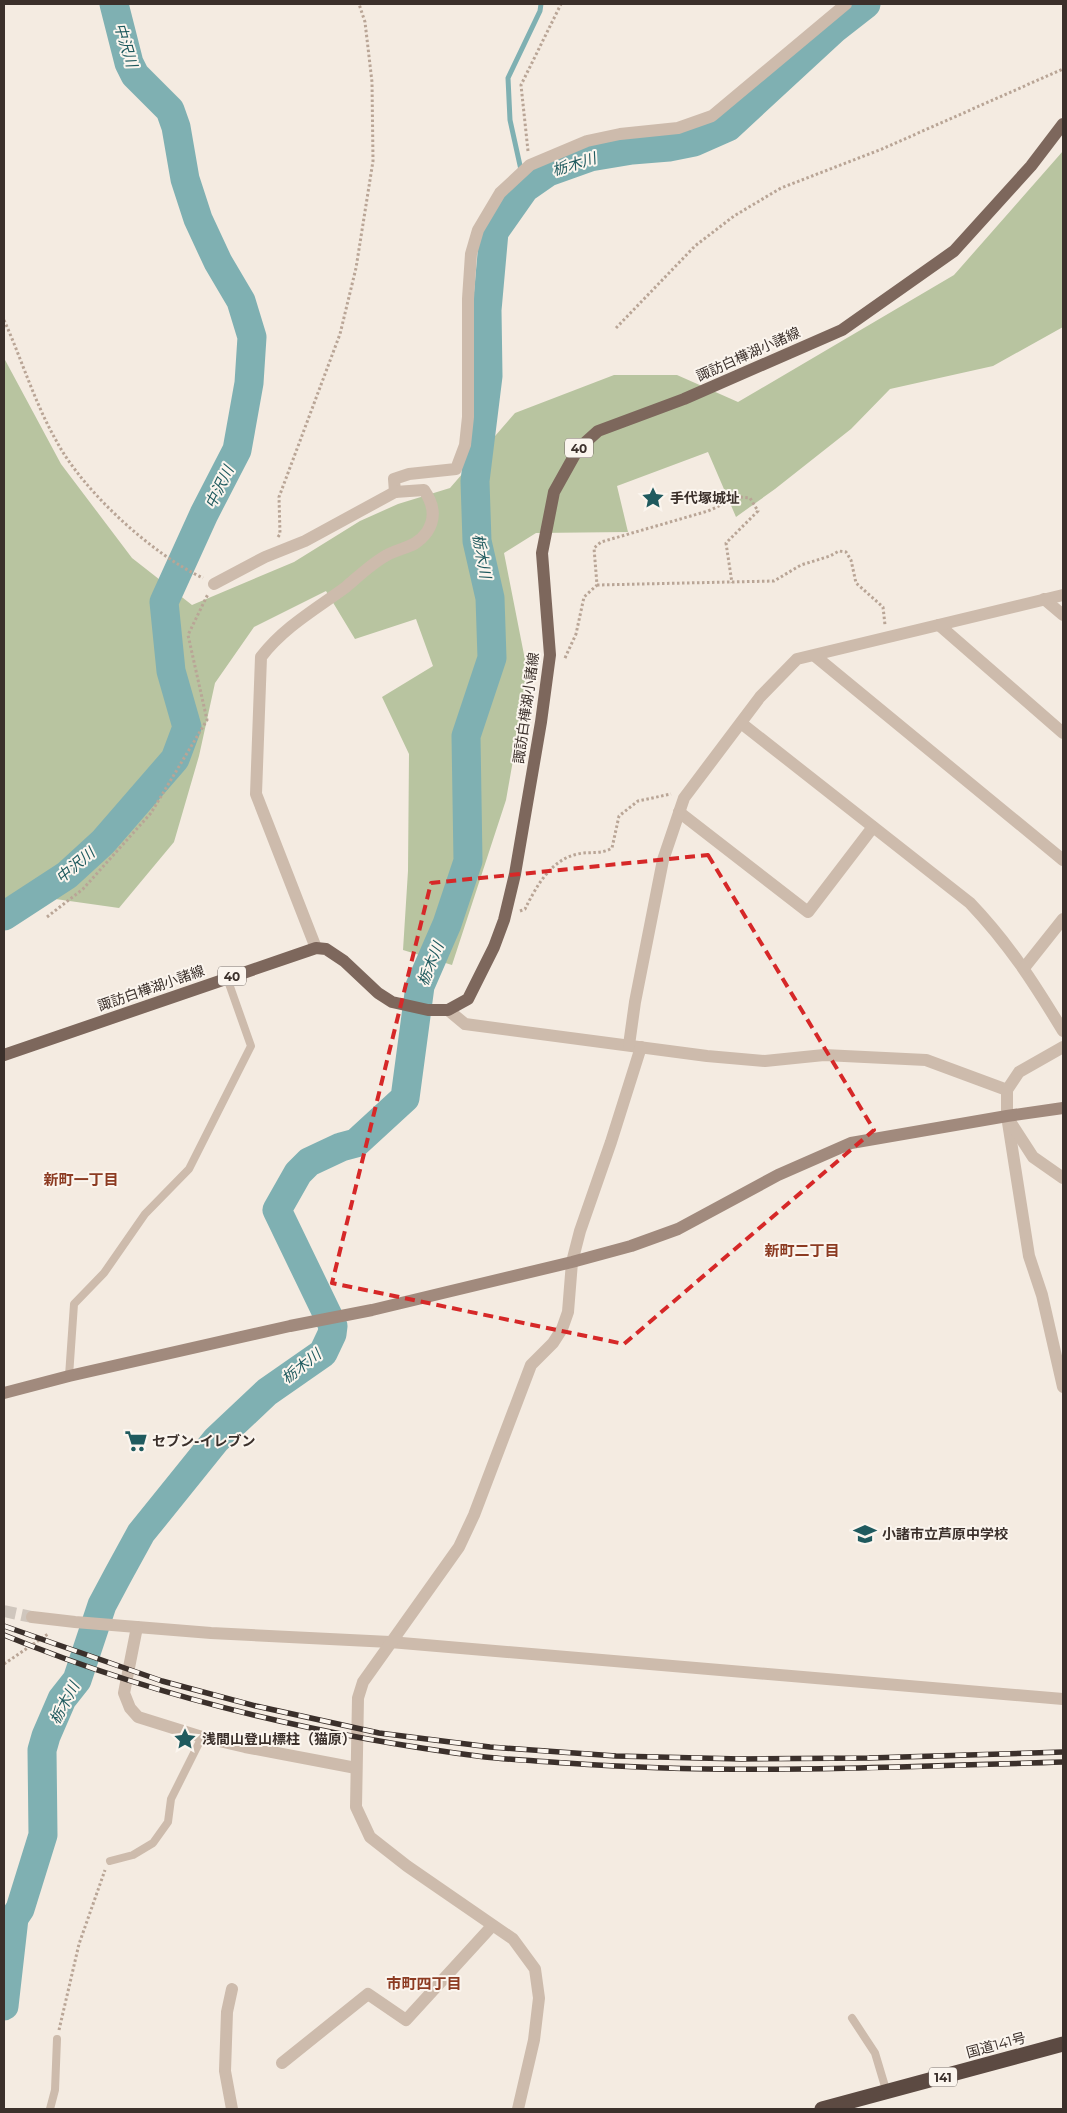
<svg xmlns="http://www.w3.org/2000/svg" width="1067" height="2113" font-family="Montserrat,'Noto Sans JP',sans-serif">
<rect width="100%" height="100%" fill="#f4ebe1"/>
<polygon fill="#b8c4a0" points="1063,151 1063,327 993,366 890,389 851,429 775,489 736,517 708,452 617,486 628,532 536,533 504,553 528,675 506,800 452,965 403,950 408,871 409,754 382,697 433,666 416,619 355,639 326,591 254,627 215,683 199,756 174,842 119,908 20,894 4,904 4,358 61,464 132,558 192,605 294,562 360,521 398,504 450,488 515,413 614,375 677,375 738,402 954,275"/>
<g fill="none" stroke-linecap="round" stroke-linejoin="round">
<polyline stroke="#7fb0b2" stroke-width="5" points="525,188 510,120 508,78 540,11 541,4"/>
<g stroke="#7fb0b2" stroke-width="29">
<polyline points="4,916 67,875 103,842 175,759 187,727 171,671 164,602 204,514 237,450 249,383 252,337 241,301 218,262 198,219 185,179 176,127 170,110 135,75 129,63 114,4"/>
<polyline points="4,2006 14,1918 20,1909 43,1835 42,1750 46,1736 62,1699 77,1680 102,1605 118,1575 141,1533 216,1440 267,1392 323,1353 332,1334 333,1326 277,1210 298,1173 309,1162 341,1147 356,1143 405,1098 420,986 447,924 468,861 466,736 492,658 490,598 477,541 475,481 488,376 487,310 494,232 525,188 548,172 590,157 632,150 669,147 694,142 728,127 834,29 866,4"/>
</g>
<polyline stroke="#cfc6bd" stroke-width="12" stroke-dasharray="12 6" stroke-linecap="butt" points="4,1611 32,1617"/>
<g stroke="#b9a596" stroke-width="3" stroke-dasharray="2.5 2.5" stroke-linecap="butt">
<polyline points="528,151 521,85 561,4"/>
<path d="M4,320c18,40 31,84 53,122 26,49 96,113 146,136"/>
<polyline points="616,328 695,246 734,216 781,188 882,149 1063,69"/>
<polyline points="278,537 280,534 279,497 340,334 356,268 373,161 372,82 365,22 359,4"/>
<polyline points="597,585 774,581 801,565 830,556 839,551 846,552 851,560 856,583 883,607 885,625"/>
<polyline points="565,658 576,634 584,597 597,585 594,548 601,542 708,511 739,497 750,498 758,511 726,543 732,583"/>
<path d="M520,911l5,-2c11,-22 26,-50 53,-55 12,-3 23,1 34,-6l7,-32 19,-15 33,-7"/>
<polyline points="47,917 83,889 151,813 207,720 188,635 208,594"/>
<polyline points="4,1664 48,1634"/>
<polyline points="59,2030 79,1944 105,1870"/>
</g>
<g stroke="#cdbbac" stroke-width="8">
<polyline points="69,1376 74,1304 104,1273 145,1214 189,1169 251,1046 227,978"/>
<polyline points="110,1861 133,1855 153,1843 168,1822 171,1799 202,1737"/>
<polyline points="852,2018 875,2053 887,2093"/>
<polyline points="50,2109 55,2090 57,2039"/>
</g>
<g stroke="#cdbbac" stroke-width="12">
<polyline points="395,492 394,479 409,474 456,469 465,445 468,417 468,299 471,254 478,230 500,193 530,165 587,141 620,134 678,128 712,116 846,4"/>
<path d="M214,584l51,-27 40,-16 90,-49 29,-2c9,13 13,27 3,42 -12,16 -22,14 -38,22 -16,8 -30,22 -43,33 -30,22 -62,40 -85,70l-5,137 60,154"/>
<polyline points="1044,599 1063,615"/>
<polyline points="939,625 1063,733"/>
<polyline points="815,656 1063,860"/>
<path d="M741,723l229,180c39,41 64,80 93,128"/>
<polyline points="679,812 808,912 873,827"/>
<polyline points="1024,968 1063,919"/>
<polyline points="448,1010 465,1024 707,1056 765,1061 824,1055 926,1060 1007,1090"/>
<polyline points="629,1045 635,1002 663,860 684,798 760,697 797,659 1063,595"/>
<polyline points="1063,1047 1019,1072 1007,1090 1007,1116 1029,1256 1042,1295 1063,1387"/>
<polyline points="1009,1120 1033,1157 1063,1178"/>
<polyline points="32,1617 75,1622 211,1633 390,1642 1063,1699"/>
<polyline points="137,1627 124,1693 130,1708 138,1717 202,1737 245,1747 356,1768"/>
<polyline points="232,1989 227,2012 225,2071 232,2109"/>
<polyline points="282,2063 368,1994 406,2020 492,1926"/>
<polyline points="518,2109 534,2040 539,1998 535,1969 513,1939 407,1866 370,1837 356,1807 358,1698 363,1682 459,1547 474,1515 531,1365 553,1343 562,1329 568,1312 572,1262 580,1231 611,1142 641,1047"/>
</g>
<polyline stroke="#a18a7d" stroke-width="12" points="4,1393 69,1376 290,1326 372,1310 572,1262 631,1246 678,1229 778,1175 851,1143 1007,1116 1063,1108"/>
<polyline stroke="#7d675c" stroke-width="12" points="4,1055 316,948 326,949 344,961 378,993 392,1002 428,1010 448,1010 468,999 494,947 504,920 515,874 541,722 550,655 542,553 554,492 578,449 598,431 684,399 842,330 954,251 1031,166 1063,124"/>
<polyline stroke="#5c4a42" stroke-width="15" points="822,2109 1063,2044"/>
<defs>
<g id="rail">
<polyline points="4,1626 162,1681 256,1706 379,1733 490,1747 616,1756 741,1759 869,1758 1063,1752"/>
<path d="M4,1635c153,63 317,101 481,122 27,3 54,4 81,6 166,12 331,4 497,-1"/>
</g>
</defs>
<use href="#rail" stroke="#3b302b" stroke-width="5.5"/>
<use href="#rail" stroke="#fbf5ee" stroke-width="4" stroke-dasharray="11" stroke-linecap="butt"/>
</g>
<path fill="none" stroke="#d62828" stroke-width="4" stroke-dasharray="10 6" stroke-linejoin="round" d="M708,855l166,275 -250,214 -292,-61 99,-400z"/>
<defs>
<symbol id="sight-bare" viewBox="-9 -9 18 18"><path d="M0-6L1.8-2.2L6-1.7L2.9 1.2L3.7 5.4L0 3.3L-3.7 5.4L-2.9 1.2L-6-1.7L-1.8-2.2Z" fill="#1f5a5e" stroke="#fbf5ee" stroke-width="2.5" paint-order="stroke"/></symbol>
<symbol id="supermarket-bare" viewBox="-9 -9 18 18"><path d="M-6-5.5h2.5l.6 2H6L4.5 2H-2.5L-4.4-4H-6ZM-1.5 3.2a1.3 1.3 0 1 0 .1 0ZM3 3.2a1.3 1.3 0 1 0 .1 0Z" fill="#1f5a5e" stroke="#fbf5ee" stroke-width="2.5" paint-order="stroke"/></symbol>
<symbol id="school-bare" viewBox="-9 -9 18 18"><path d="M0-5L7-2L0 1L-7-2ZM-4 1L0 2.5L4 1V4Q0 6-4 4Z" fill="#1f5a5e" stroke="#fbf5ee" stroke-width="2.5" paint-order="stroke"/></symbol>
</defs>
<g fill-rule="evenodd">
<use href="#sight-bare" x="637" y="482" width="32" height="32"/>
<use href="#supermarket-bare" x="120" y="1425" width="32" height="32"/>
<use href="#school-bare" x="849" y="1518" width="32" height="32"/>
<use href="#sight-bare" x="169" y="1723" width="32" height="32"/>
</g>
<g text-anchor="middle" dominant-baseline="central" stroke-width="4" stroke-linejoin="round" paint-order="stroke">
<g fill="#fbf5ee" stroke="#756b66" stroke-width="1">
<rect x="565" y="438.5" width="28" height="19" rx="4"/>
<rect x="218" y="966.5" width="28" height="19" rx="4"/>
<rect x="929" y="2067.5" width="28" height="19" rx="4"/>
</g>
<g font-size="12" font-weight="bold" fill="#3b302b">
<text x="579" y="448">40</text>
<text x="232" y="976">40</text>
<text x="943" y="2077">141</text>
</g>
<g font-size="14" fill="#3b302b" stroke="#fbf5ee">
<text transform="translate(748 354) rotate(-24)">諏訪白樺湖小諸線</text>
<text transform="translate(526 708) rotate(-82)">諏訪白樺湖小諸線</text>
<text transform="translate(151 988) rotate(-19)">諏訪白樺湖小諸線</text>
<text transform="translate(996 2045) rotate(-15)">国道141号</text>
</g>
<g font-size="14" font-weight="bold" fill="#3b302b" stroke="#fbf5ee" text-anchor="start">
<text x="670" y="498">手代塚城址</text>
<text x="152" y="1441">セブン-イレブン</text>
<text x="882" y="1534">小諸市立芦原中学校</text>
<text x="202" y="1739">浅間山登山標柱（猫原）</text>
</g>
<g font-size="15" font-style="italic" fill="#1f5a5e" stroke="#fbf5ee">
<text transform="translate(126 45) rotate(73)">中沢川</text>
<text transform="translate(574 164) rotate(-17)">栃木川</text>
<text transform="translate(219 487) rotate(-64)">中沢川</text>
<text transform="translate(482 556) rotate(80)">栃木川</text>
<text transform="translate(75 865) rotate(-40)">中沢川</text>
<text transform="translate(430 964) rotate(-68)">栃木川</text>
<text transform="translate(301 1366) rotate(-38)">栃木川</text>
<text transform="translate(64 1703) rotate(-62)">栃木川</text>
</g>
<g font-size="15" font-weight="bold" fill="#8c3b22" stroke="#fbf5ee">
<text x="81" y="1179">新町一丁目</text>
<text x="802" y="1250">新町二丁目</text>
<text x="424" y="1983">市町四丁目</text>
</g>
</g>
<rect width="1067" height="2113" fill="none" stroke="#3b302b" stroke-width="10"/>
</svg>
